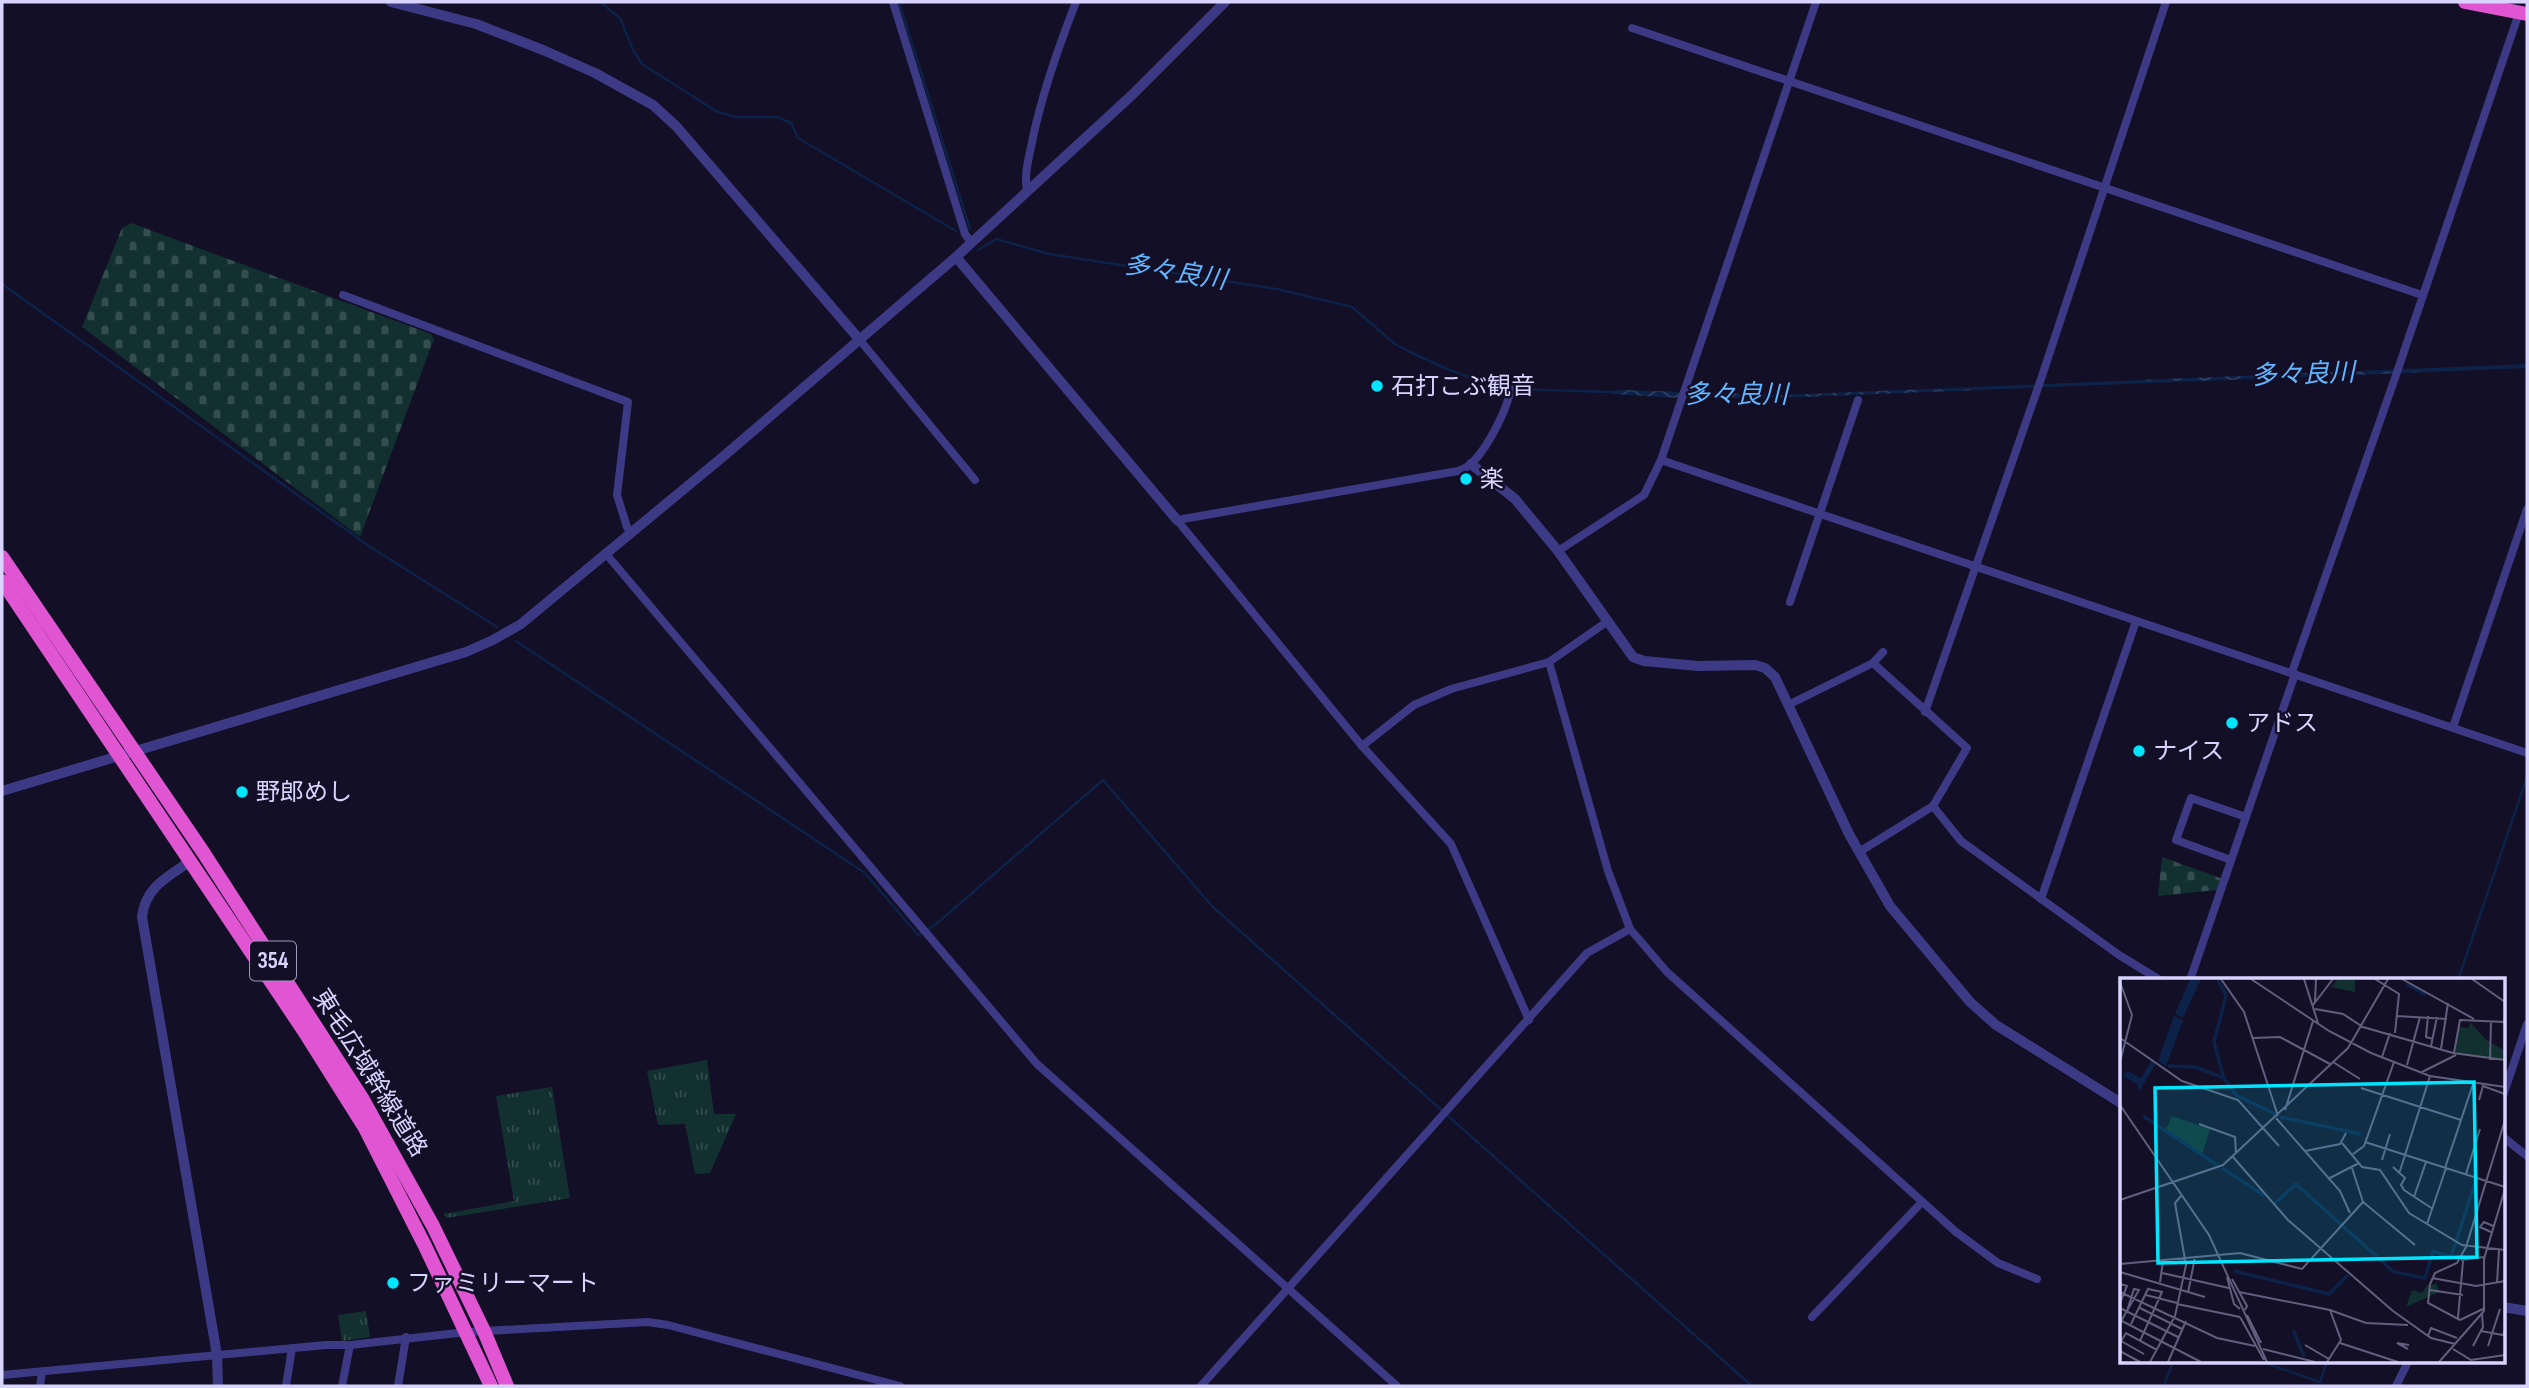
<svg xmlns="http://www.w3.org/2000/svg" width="2529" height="1388" font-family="'Sofia Sans Condensed','Noto Sans JP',sans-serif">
<defs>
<pattern id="grass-tufts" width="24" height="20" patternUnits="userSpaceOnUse" patternTransform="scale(1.75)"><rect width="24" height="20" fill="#12302f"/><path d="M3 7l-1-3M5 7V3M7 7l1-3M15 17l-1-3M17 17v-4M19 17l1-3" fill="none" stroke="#344d4e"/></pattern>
<pattern id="cemetery-stones" width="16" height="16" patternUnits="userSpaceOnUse" patternTransform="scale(1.75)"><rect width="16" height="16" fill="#12302f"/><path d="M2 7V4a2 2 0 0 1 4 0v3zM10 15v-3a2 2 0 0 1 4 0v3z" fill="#344d4e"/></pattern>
<pattern id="water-waves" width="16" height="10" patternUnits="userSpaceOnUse" patternTransform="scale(1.75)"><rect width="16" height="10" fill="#0c2248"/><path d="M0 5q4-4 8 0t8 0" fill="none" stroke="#2f4163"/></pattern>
</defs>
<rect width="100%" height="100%" fill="#130f26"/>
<g fill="url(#grass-tufts)">
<polygon points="707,1060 714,1114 736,1114 710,1173 695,1174 685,1124 658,1125 647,1071"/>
<polygon points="552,1087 570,1198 447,1218 444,1214 514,1201 496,1096"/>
<polygon points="366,1311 370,1337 342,1341 338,1315"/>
</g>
<g fill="url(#cemetery-stones)">
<polygon points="131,223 431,334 434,339 360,537 82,327 122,228"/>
<polygon points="2162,857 2223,879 2217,890 2158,896"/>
</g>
<polygon fill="url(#water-waves)" points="2527,364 2527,368 1776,398 1679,398 1612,394 1612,391 1622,390 1781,395"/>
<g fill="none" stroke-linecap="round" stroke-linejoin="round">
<g stroke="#0c2248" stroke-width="2.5">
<polyline points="600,2 620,18 633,50 642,64 716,111 735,117 777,117 791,123 798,138 956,231"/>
<polyline points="899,2 970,229"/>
<polyline points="978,250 996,239 1049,254 1277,289 1352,307 1395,344 1410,352 1447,369 1503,389 1613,392"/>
<polyline points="2,284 369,546 497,627"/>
<polyline points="516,641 865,873 918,935 935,925 1103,780 1212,906 1752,1386"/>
<polyline points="2458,980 2527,777"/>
<polyline points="2262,1362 2320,1382 2327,1362"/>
<polyline points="2164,1386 2173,1362"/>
</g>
<g stroke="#3d3a85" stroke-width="8">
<polyline points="893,2 965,234 971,242"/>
<polyline points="1632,28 2422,295"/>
<path d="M1027,190c-3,-17 2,-32 5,-48 10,-49 26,-94 44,-140"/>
<polyline points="343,295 628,402 617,495 627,527 631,534"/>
<polyline points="859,339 975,480"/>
<path d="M1511,383c0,21 -23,64 -39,80 -3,4 -9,6 -14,8l-281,49 185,226 89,98 78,176"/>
<polyline points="1661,460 2527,753"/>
<polyline points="1558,551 1644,495 1661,460 1816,2"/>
<polyline points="607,555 1037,1064 1397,1386"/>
<polyline points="1790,602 1858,400"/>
<polyline points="1549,662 1608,871 1630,929 1667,972 1956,1232 1998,1263 2037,1279"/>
<polyline points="1873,663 1967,748 1933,806 1961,841 2119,955 2160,980"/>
<polyline points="2292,672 2395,378 2519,13"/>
<polyline points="1788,705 1873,663 1883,652"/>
<polyline points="1925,712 2041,379 2166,2"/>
<polyline points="2453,727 2527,509"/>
<polyline points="1362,746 1414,705 1451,689 1549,662 1608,621"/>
<polyline points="1859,852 1933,806"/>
<polyline points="2231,860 2176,840 2191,798 2246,817"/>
<polyline points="2041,899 2136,621"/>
<polyline points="2190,980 2295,674"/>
<polyline points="2503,1096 2527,1024"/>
<polyline points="2503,1137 2527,1156"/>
<polyline points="1812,1317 1922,1202"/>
<polyline points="2,1375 326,1345 350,1345 467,1332 648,1322 668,1325 900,1386"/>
<polyline points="40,1386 42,1372"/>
<polyline points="286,1386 292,1348"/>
<polyline points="342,1386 350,1345"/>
<polyline points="398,1386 406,1337"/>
<polyline points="1201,1386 1587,953 1630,929"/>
<polyline points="2396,1386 2408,1362"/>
</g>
<g stroke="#3d3a85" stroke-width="10">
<polyline points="391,2 476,24 543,50 595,73 653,105 676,126 859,339"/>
<polyline points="956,257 1177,520"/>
<polyline points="1471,464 1515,499 1558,551 1633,657 1644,661 1698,666 1755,665 1765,668 1775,677 1849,834 1890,906 1970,1002 1996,1025 2121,1103"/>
<polyline points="2,791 466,652 493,640 521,624 725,455 956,257 1132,95 1225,2"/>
<path d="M189,862c-22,15 -44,26 -47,55l75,438 1,31"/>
<polyline points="2503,1307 2527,1311"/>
</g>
<g stroke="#e055d1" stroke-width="14">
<polyline points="2465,2 2527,14"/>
<polyline points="2,557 203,852 362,1098 433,1226 484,1331 507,1386"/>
<polyline points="2,581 304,1031 365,1128 425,1246 491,1386"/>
</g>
</g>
<g fill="#00e5ff" stroke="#130f26" stroke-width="2.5">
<circle cx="1377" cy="386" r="7"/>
<circle cx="1466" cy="479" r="7"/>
<circle cx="2232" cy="723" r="7"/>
<circle cx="2139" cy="751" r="7"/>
<circle cx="242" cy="792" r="7"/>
<circle cx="393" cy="1283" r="7"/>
</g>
<g text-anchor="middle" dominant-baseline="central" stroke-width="5" stroke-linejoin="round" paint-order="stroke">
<rect fill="#130f26" stroke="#9e99be" stroke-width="2" x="250" y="941.5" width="46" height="39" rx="5"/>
<g font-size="23" font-weight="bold" fill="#d9d4ff">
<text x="273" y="961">354</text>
</g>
<g font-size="24" fill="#d9d4ff" stroke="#130f26" text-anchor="start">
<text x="1391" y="386">石打こぶ観音</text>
<text x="1480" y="479">楽</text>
<text x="2246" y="723">アドス</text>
<text x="2153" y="751">ナイス</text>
<text x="256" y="792">野郎めし</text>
<text x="407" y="1283">ファミリーマート</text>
</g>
<g font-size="24" fill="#d9d4ff" stroke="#130f26">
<text transform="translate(370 1073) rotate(58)">東毛広域幹線道路</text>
</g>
<g font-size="26" font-style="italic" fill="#62b6ff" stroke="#130f26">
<text transform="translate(1175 273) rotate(9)">多々良川</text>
<text transform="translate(2303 375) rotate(-2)">多々良川</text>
<text x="1736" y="395">多々良川</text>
</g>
</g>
<g transform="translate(2120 978)">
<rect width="385" height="385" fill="#130f26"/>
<path d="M350,44l15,17 20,12v9l-50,-7 4,-26 10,1z" fill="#12302f"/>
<path d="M218,1l17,1v12l-24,-5zM317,306l2,8 -33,15 6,-17 10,3 5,-8z" fill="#12302f"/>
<path d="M52,138l38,13 -8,26 -36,-26z" fill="#12302f"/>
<path d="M341,53l18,4 -3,17h-19z" fill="#12302f"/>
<path d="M70,1h11l-18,39 -8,-4zM54,38l9,4 -17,46 -8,-5zM32,82l4,3 -17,29 -2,-8 -14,-8 4,-5 14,7z" fill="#0c2248"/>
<path fill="none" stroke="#0c2248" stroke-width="3.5" d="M98,1l8,17 -12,46 10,37M287,6l19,11M48,88l27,1 29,11 12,17 39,19M23,138l74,49M160,139l81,17M102,190l43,28M154,226l22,-20 98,88 31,6 8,-27 18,6 25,-77M114,293l95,23 19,-19M173,352l11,26"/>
<path fill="none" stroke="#625e7d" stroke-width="2" d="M101,1l23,33 34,104M131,1l78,52 42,22 59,23 75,11M184,1l14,44M255,1l24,15 -4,39M282,1l72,40M352,1l33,23M0,4l12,33 -12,47M195,24l1,-23M193,27l20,-26M195,31l28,5 20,13 90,26 52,7M277,38l50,3M308,38l-2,21 7,2M0,60l62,43 56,19 41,46M133,60l27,-1 50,27M311,68l6,-29M321,71l7,-46M334,75l6,-33 45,2M262,79l8,-24M370,82l1,-38M213,84l27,17M287,87l13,-48M302,94l34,-17M241,110l100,32M359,122l4,-14 22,8M0,127l89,130 58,127M165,132l28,-89M156,140l64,73 10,22M79,146l36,13 1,17M245,164l140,45M222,165l20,24 18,3 29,43 53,32 43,5M185,173l35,-7 6,-11M233,176l11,-8 30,-84M113,179l55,63 105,91 38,27 24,6M262,182l8,-26M273,189l12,11 -4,7 3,5 29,19M232,190l11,34 52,43M325,190l28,-84M279,196l31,-98M346,196l14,-45M208,201l31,-16M294,219l12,-35M0,222l103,-35 125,-117 40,-69M307,246l19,-56M371,254l-11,-5 4,-5 9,4M341,282l23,-3M0,286l120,-11 62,16 61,-67M0,294l85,25M42,295l67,15M107,299l7,27 6,5M312,300l44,8 29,-5M112,301l15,27 -2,4M40,304l3,-21M377,305l2,-33M0,306l7,2 -7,17M310,312l33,5M0,314l97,46 38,8M119,314l91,18 36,13 42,2M68,315l7,-36M26,317l31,8M57,326l63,13M0,330l58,29M20,330l42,21M127,337l14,28M120,339l24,43M338,340l5,-57M0,342l81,42M340,342l-32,-17 2,-19 5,-11 22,-10 9,-16 39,-127M340,342l25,-12M0,345l19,-33 -5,-1 -7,22M11,346l17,-35 14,3 -22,49M361,353l22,4 2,-5M308,358l3,-8 26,10M1,363l23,13M0,365l6,-10 31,17M220,365l58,19M185,367l24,14M353,368l10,-19 -1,-13M368,368l12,-37M143,371l52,13M288,371l-11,-6 12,2M333,371l18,11 34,-5M0,373l20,11M30,384l25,-46 11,-51 -11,-62 6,-7M48,384l18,-41M207,384l14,-22 -11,-30M319,384l45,-51v-52l21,-70"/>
<path fill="#00e5ff" fill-opacity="0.15" stroke="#00e5ff" stroke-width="3.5" d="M354,104l3,175 -319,6 -3,-175z"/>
<rect width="385" height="385" fill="none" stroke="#d9d4ff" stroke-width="3.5"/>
</g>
<rect width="2529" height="1388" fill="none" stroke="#d9d4ff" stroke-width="7"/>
</svg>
